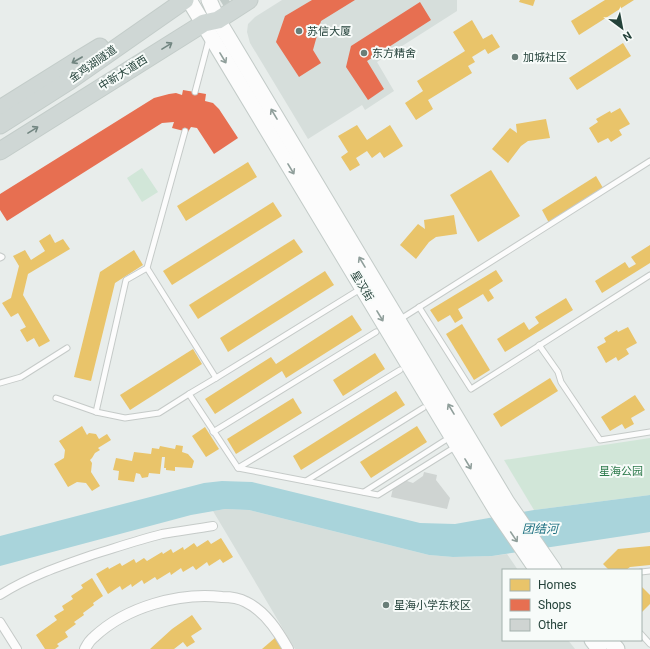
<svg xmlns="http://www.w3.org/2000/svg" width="650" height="649" font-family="Roboto,'Noto Sans SC',sans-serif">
<rect width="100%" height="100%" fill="#e8edeb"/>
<g fill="#d6dedb">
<polygon points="282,0 457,0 457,11 377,62 394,91 365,110 362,105 308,139 250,43 247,32 248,24 255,17"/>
<polygon points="225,509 249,510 429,555 453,557 492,556 507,554 518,570 503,570 503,640 568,640 575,649 295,649 213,511"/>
</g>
<g fill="#d1e6d8">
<polygon points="142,168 158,192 142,202 127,178"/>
<polygon points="650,438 650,495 534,510 504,460"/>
</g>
<polygon fill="#a9d4db" points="222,481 252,482 420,523 455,524 534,510 650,495 650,532 492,556 453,557 429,555 249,510 225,509 191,515 0,566 0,536 204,483"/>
<g fill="#e9c46a">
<polygon points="520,0 535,0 533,6 519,2"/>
<polygon points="605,0 634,0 579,35 571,21"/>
<polygon points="472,20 483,39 492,34 500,47 488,54 485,49 472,57 475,62 468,66 472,73 428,100 433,109 416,120 405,103 423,91 417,81 465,51 453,32"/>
<polygon points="623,43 631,56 577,90 569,78"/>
<polygon points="620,108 630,124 619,130 622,135 611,142 608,138 598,143 589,128 598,122 596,119 610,111 611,113"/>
<polygon points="546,119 550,138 528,141 521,146 508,163 492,149 510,128 517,133 516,124"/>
<polygon points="357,125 367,140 390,125 403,146 384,158 380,152 372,158 367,151 356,158 360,165 350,171 341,157 348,152 338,136"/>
<polygon points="248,162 257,177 186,221 177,206"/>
<polygon points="491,170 520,216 478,242 450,195"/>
<polygon points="596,176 603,188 549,223 542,210"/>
<polygon points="273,202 282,216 172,285 163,271"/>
<polygon points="454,215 457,234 436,237 429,242 416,259 400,245 418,224 425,229 424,220"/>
<polygon points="50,234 55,243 63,239 70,249 28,274 23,295 50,341 39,347 34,338 27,342 20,330 26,327 18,313 11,317 2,303 11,298 19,266 13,256 25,250 31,260 45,251 39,241"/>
<polygon points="294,239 303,252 198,319 189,305"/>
<polygon points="650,245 650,263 602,293 595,281 625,262 629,268 636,264 631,257"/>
<polygon points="134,250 143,265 115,283 91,381 74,377 100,272"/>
<polygon points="496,270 503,281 489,290 494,298 488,302 483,294 458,309 463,318 455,323 450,315 438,322 430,310"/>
<polygon points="325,271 334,285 228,352 220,338"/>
<polygon points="566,298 573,310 505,352 497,339 524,322 529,330 539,323 535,317"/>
<polygon points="352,315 362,330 286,378 282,371 215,414 205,399 271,357 276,364"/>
<polygon points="462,324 490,370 474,380 446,334"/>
<polygon points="628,327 637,343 626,349 629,354 618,361 616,357 606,363 597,347 606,342 604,338 617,330 618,332"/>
<polygon points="193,349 202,364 130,410 120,395"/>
<polygon points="375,353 385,369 343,396 333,380"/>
<polygon points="550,378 558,391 501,427 493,414"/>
<polygon points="396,391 405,405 301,470 293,456"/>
<polygon points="635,395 645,410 631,418 634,424 625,429 622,424 610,431 601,417"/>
<polygon points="293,398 302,413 236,454 227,439"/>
<polygon points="82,426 87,435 89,433 96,434 99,439 107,434 111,440 98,448 100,450 95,453 92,458 90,460 92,463 91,472 100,486 92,491 86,483 77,482 68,487 54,464 64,458 65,450 59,441"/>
<polygon points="417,426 427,442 371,478 360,462"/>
<polygon points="205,427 219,449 206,457 192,436"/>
<polygon points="176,445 183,446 182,452 188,454 194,461 192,468 175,467 175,471 166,470 166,468 164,468 165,457 162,457 160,474 149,473 148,477 142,478 140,474 136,473 134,482 118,480 119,471 113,470 116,458 132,461 134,452 151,454 152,448 159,449 160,446 175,449"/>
<polygon points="221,538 233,557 223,563 220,559 209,566 207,562 196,570 193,566 183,572 181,568 171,575 170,572 157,580 155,577 144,584 142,580 132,587 131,584 122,590 120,586 108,594 96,574 108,567 109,569 120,563 122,566 134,559 136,563 144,558 147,561 162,552 163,554 171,549 173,553 183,547 184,550 194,543 197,547 208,540 211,544"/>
<polygon points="650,546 650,565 630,567 626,570 609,570 603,564 618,549"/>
<polygon points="92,578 103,596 93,603 94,605 83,613 84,615 74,622 76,624 65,632 68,637 57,644 59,646 55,649 45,649 36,635 57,620 54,616 64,610 62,606 73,599 71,596 83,588 81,585"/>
<polygon points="641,586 650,595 650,604 641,613"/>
<polygon points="192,615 202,629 191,636 195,642 187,647 183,642 174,649 150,649 172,629"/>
<polygon points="276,637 285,649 262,649"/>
</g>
<g fill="#e76f51">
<polygon points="312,0 355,0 321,21 313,50 321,63 299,77 276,42 285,16"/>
<polygon points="420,2 431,20 367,61 384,89 368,100 346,67 351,46"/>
<polygon points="183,90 206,94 205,101 213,103 219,109 238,138 214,154 197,128 191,127 188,132 172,128 174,122 162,123 7,221 0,210 0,194 154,98 169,94 176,93 182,95"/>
</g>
<polygon fill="#cfd4d2" points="424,472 437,475 436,480 450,498 447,509 391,497 393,488 404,480 413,483 423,476"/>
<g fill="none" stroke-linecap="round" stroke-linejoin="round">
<polyline stroke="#c1cbc8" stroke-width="17" stroke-dasharray="17 8" stroke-linecap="butt" points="201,17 229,0"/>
<defs>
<g id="service">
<polyline points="195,92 209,39"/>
<polyline points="0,256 2,257 0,258"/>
<polyline points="147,268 216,378 362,288"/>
<polyline points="419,307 471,389 650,275"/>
<polyline points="399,320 650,161"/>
<polyline points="539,345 558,372 561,382 600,440 650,432"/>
<polyline points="216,378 189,394 238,468 378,495 455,447"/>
<polyline points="0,383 21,377 67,348"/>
<polyline points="56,398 96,412 125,418 159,413 189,394"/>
<polyline points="96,412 126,280 147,268 185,131"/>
<polyline points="213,432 376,332"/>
<polyline points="238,468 400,370"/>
<polyline points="306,481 423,408"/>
<polyline points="364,492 444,441"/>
<polyline points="641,572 650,571"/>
<polyline points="641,634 650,644"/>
</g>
<g id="pedestrian">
<path d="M0,595c28,-18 60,-29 92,-40 23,-7 46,-15 70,-21 17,-3 34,-5 51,-8"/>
<polyline points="0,622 17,649"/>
</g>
<path id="minor" d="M85,649c2,-4 5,-9 9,-12 32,-30 85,-45 128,-40 8,0 17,1 24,5 19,9 32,29 42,47"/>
<g id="secondary">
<polyline points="189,0 496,510 537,570"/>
<polyline points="209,0 218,20 507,502 554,570"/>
<polyline points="592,640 599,649"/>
<polyline points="609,640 617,649"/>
</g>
<g id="primary">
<polyline points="0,109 75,62 100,47"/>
<polyline points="0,125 69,81 185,0"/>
<polyline points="0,151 204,23 218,20 249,0"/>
</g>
</defs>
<use href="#service" stroke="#c5cac8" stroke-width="7"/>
<use href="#pedestrian" stroke="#c5cac8" stroke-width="10"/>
<use href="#minor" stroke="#c5cac8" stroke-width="12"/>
<use href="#secondary" stroke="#c3cbc8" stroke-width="17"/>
<use href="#primary" stroke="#c3ccc9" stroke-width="19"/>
<use href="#service" stroke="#fcfcfc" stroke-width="5"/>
<use href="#pedestrian" stroke="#fcfcfc" stroke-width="8"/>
<use href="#minor" stroke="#fcfcfc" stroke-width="10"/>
<use href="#secondary" stroke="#fcfcfc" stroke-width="15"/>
<use href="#primary" stroke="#cfd7d5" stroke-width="17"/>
</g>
<defs><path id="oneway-shaft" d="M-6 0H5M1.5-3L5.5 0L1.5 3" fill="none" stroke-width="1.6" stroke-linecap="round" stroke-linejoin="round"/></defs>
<g stroke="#718580">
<use href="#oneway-shaft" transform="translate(167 46) rotate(-32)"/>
<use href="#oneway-shaft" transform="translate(77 60) rotate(150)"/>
<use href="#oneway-shaft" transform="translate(33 130) rotate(-32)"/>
</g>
<g stroke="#909f9b">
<use href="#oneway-shaft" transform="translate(223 58) rotate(59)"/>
<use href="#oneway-shaft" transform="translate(274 114) rotate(-121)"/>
<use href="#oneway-shaft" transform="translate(291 169) rotate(59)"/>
<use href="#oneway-shaft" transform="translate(362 262) rotate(-121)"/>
<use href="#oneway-shaft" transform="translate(380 316) rotate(59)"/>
<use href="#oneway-shaft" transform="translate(451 409) rotate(-121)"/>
<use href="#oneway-shaft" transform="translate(468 464) rotate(59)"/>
<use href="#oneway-shaft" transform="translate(514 537) rotate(56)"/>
</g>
<g fill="#697e78" stroke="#f7fbf9" stroke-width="1.5">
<circle cx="299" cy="31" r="4"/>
<circle cx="364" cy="53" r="4"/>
<circle cx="515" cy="57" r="4"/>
<circle cx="386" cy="605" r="4"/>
</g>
<g text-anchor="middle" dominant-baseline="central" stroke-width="4" stroke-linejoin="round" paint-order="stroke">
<g font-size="11" fill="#24423a" stroke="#f7fbf9" text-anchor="start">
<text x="307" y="31">苏信大厦</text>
<text x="372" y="53">东方精舍</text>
<text x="523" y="57">加城社区</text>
<text x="394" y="605">星海小学东校区</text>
</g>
<g font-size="11" fill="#24423a" stroke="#f7fbf9">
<text transform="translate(93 64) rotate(-35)">金鸡湖隧道</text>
<text transform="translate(123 73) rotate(-32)">中新大道西</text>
<text transform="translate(362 286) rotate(59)">星汉街</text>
</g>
<g font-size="11" fill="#2d7a4b" stroke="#f7fbf9">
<text x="621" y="471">星海公园</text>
</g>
<g font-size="12" font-style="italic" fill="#1c6f80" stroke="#f7fbf9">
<text x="540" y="529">团结河</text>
</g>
</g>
<rect x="502" y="569" width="140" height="72" fill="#f7fbf9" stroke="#a3b1ad"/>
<rect x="510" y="579" width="20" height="12" fill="#e9c46a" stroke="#a3b1ad"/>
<text x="538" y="589" font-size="12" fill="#24423a">Homes</text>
<rect x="510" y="599" width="20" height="12" fill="#e76f51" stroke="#a3b1ad"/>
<text x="538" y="609" font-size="12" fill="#24423a">Shops</text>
<rect x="510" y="619" width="20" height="12" fill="#cfd4d2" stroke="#a3b1ad"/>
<text x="538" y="629" font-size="12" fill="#24423a">Other</text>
<g transform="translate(622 28) rotate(148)" stroke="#f7fbf9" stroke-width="3" paint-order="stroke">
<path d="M0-3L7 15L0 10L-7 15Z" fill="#24423a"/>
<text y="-6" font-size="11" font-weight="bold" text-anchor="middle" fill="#24423a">N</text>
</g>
</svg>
